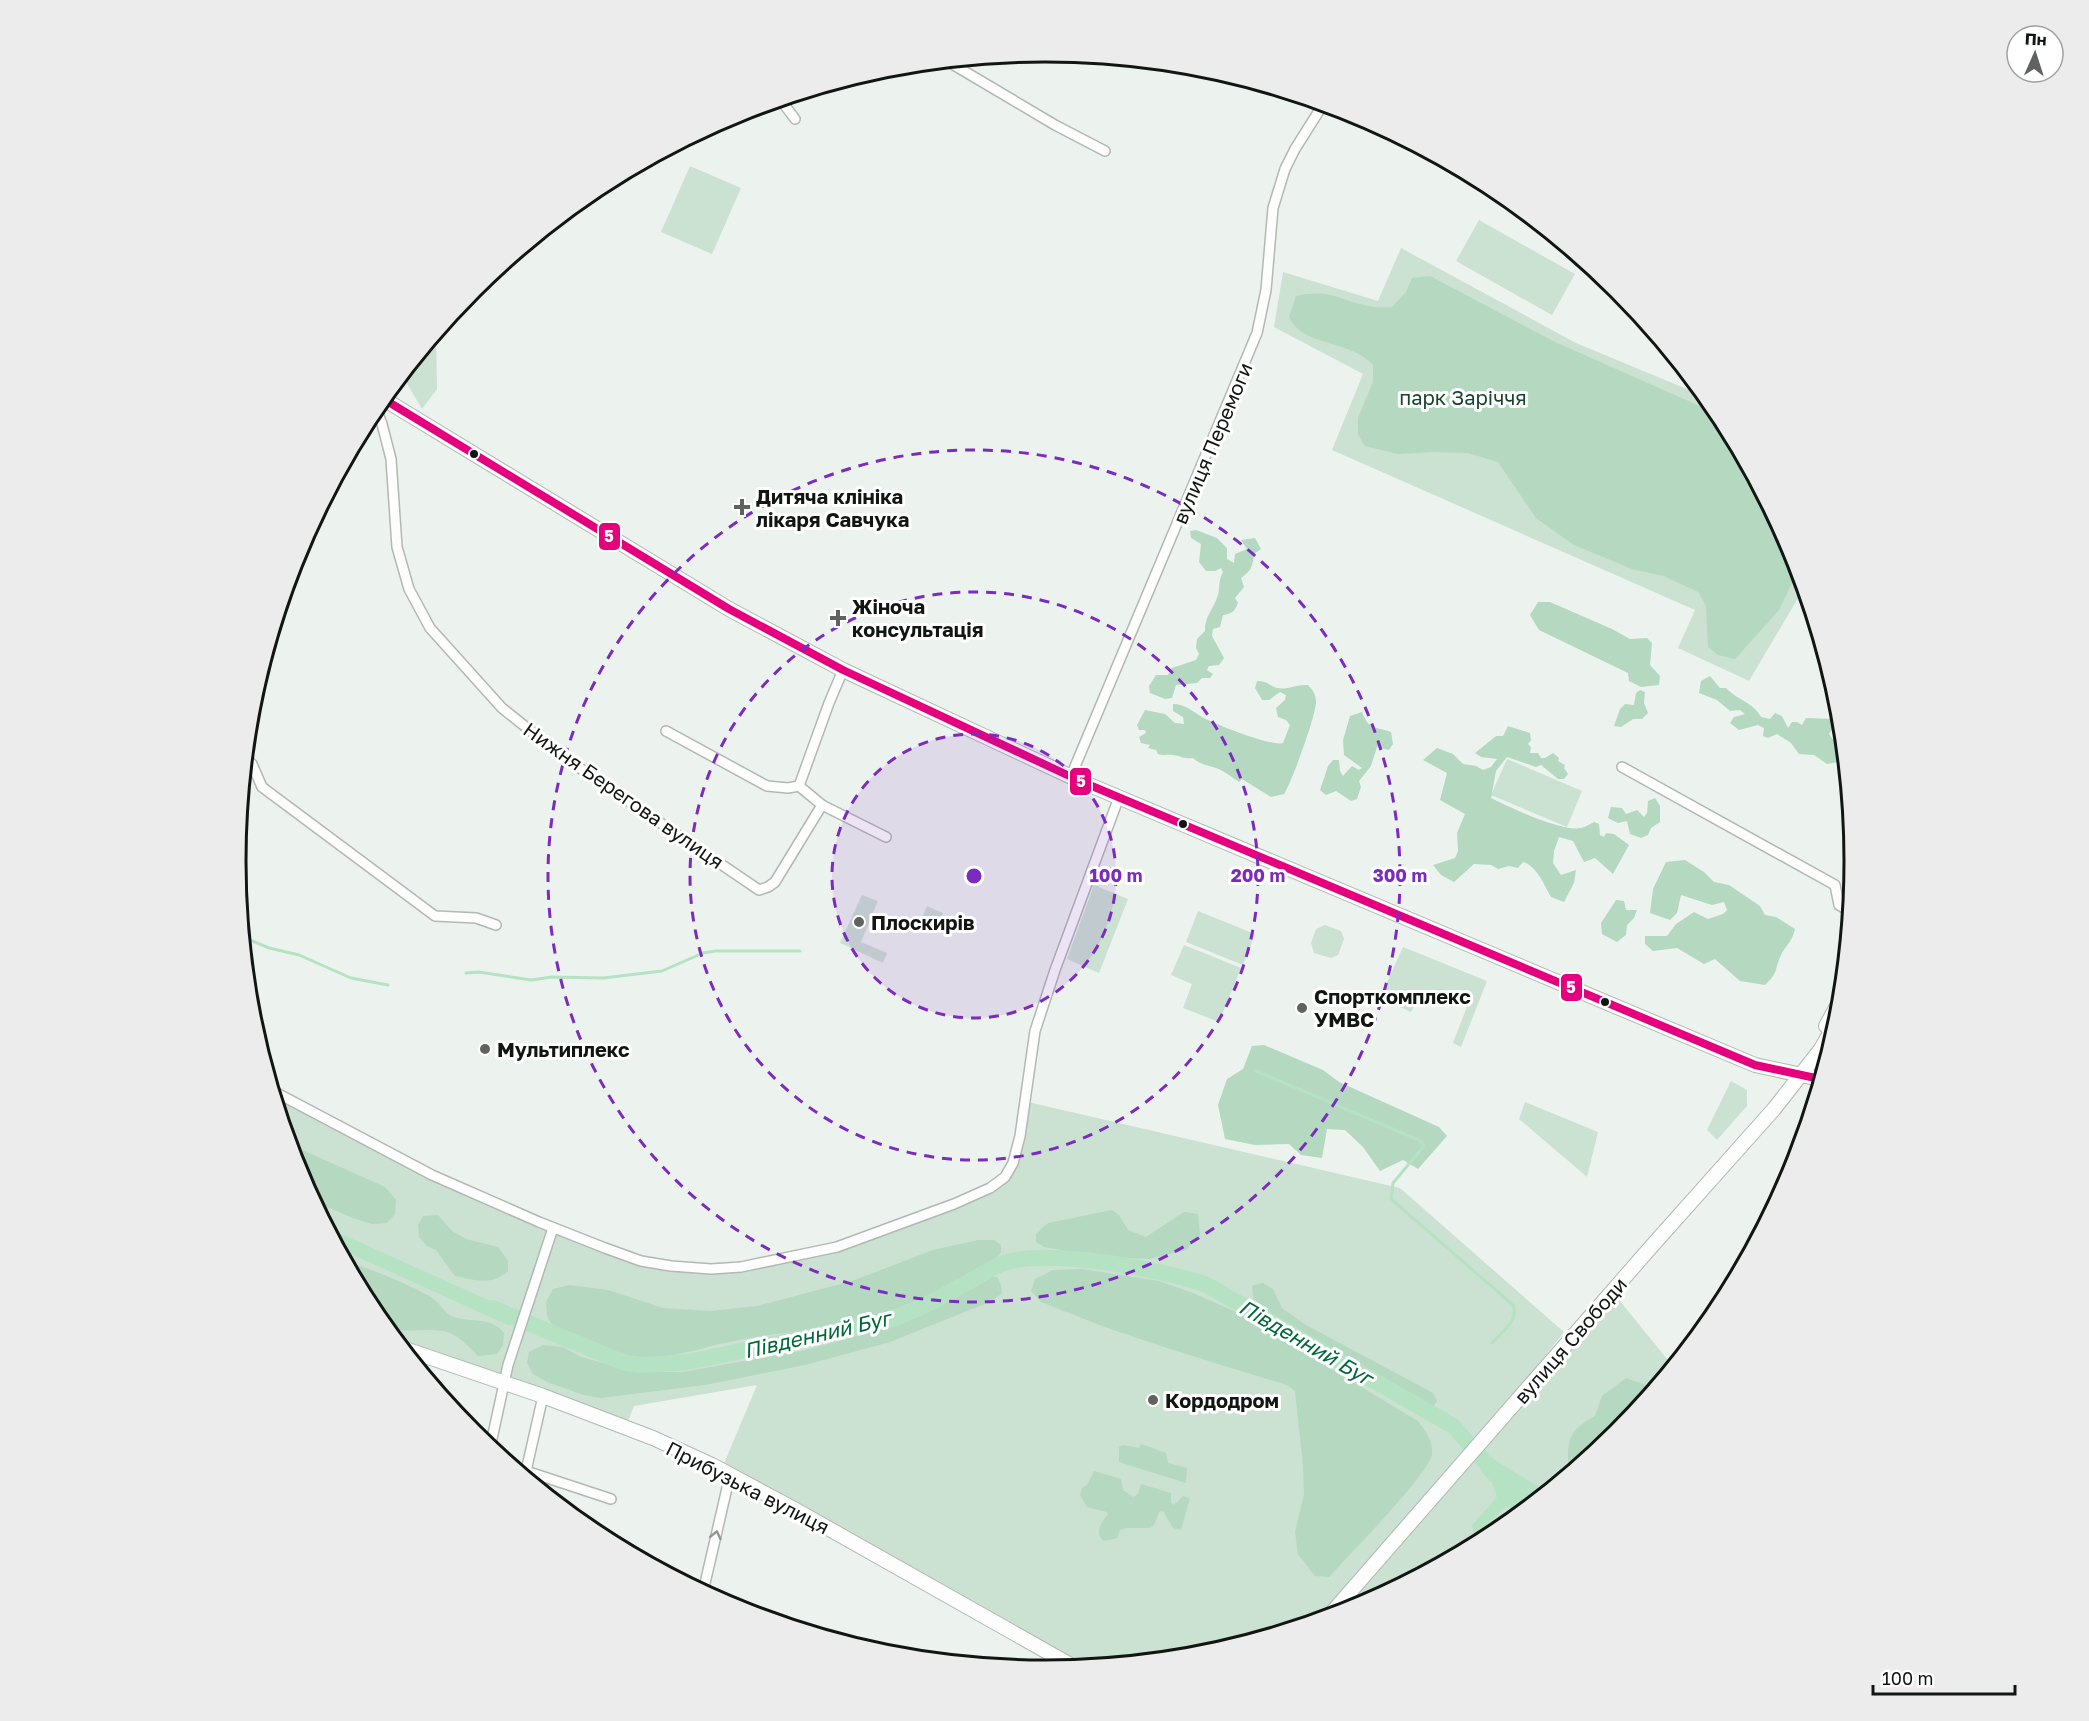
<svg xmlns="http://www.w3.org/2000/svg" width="2089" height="1721" font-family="'Golos Text',sans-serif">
<rect width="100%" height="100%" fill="#ecf3ee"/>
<g fill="#cbe1d1">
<polygon points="690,166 741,188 712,254 661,232"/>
<polygon points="1479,220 1575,274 1552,315 1456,261"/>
<polygon points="1401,248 1576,343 1706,397 1718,411 1793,551 1804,588 1749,681 1678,648 1695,610 1332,450 1363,374 1274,327 1283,272 1378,301"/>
<polygon points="436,332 437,389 422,409 405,380 403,372"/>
<polygon points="1507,759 1582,791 1567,827 1491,795"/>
<polygon points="1094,885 1128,899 1099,973 1067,959"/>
<polygon points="862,895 878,901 861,942 887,953 883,963 840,943"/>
<polygon points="927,906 943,913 938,925 922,918"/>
<polygon points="1198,911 1255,934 1243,965 1186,942"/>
<polygon points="1325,925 1341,931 1344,939 1338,955 1331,958 1314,953 1311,943 1316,929"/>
<polygon points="1184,945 1241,968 1219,1022 1183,1008 1192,984 1171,975"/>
<polygon points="1403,947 1487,981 1461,1047 1453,1043 1468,1004 1451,997 1449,1003 1438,999 1436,1005 1418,998 1411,1012 1380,998"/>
<polygon points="1731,1081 1747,1090 1747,1106 1717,1140 1707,1130"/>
<polygon points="275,1097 430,1179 548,1230 501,1377 397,1341 371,1310 296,1170"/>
<polygon points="1028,1102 1400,1188 1564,1332 1504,1407 1321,1618 1202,1655 1080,1666 723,1466 757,1385 634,1406 627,1424 508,1379 556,1233 640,1265 695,1273 741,1271 956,1208 1003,1185 1013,1173 1021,1152"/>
<polygon points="1525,1102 1598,1132 1587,1177 1519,1119"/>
<polygon points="1615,1295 1672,1365 1617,1433 1494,1534 1354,1609 1337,1614"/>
</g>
<g fill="#b4d8c0">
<path d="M1430,276l125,66 165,73 73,136 5,19 -19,40 -44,49 -17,-4 -10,-8 -2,-41 -8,-14 -34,-16 -32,-7 -58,-24 -38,-27 -38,-56 -30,-9 -34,-1 -36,2 -33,-8 -7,-12v-16l15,-36v-17c-23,-26 -71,-18 -84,-48l7,-21c35,-7 40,3 71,10 8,2 17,1 25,1l14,-15 6,-14z"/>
<path d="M1196,530l21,8 10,10v11l7,4 1,-9 12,-5 -6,-9 14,-2 6,11 -7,5c-1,12 -3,17 -13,24l3,9 -9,11 3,5c-3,8 -6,11 -15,12l-3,12 -7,2 -1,7 12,22 -5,7 -10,1 -2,4 6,4 -3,4h-8l-5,5 -21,2 -4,13 -7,1 -15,-6 -1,-7 7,-11h12l4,-7 24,-8 3,-6 -3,-6 1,-9 8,-8c-1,-14 9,-22 13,-36 2,-8 0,-13 5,-23l-2,-4 -6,3h-9l-7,-9 2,-18 -10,-6 -1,-7z"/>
<polygon points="1538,602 1550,602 1612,629 1630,639 1647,638 1652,643 1650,665 1660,676 1659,685 1641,687 1629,681 1628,673 1539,630 1530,615"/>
<path d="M1710,676l10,12h6c11,12 27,14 35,29l9,2 5,-6 7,3 6,12 4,-6h5l5,3 4,-7 27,1v9l-4,6 5,7 9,3 1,17 -17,3 -13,-9 -15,-1 -8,-11 -14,-9 -9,4 -5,-2 1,-8 -6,-3 -19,5 -9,-7 4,-6 11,-3 -5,-4 -10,1 -13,-11 -18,-7 2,-12z"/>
<path d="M1257,681c11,0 11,4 20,7 10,2 21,-4 31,-3 5,5 8,10 8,17 0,13 -24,80 -32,92l-13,3 -29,-18 -3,3c-7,-5 -15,-11 -23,-14 -9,-3 -15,-3 -23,-10 -11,1 -11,-2 -20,-3 -6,-1 -9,1 -15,-1l-2,-4 -8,-2 2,-3 -9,-2 -2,-6 7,-4 -1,-3h-6l-2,-5 8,-15 20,4 10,9 9,1 -1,-7 -10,-6v-7c12,0 19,7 29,13 12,7 71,30 81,26l7,-18 -4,-5 -8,-3 -2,-9 9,-8 1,-5 -6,-3 -11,8h-7l-7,-12z"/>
<polygon points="1640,690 1645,692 1644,703 1648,713 1642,719 1633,719 1621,727 1614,726 1620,709 1625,704 1634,705 1636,693"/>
<path d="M1362,712c7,19 13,14 29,20l2,12 -4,6 -12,-3 -6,19 -12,15 2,6 -4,12 -6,2 -15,-10 -10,4 -6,-5 8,-24 5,-6h6l1,11 3,5 9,-10 7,4 3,-2 -18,-13 -1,-15 7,-24z"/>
<path d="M1508,726l22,7 1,7 -3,4 3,3 -1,6h8l3,5h4l8,-5 6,5 -1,3 7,4 -1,3 4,6 -4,5h-6l-17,-14 -5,2 -29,-10 -11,14 -5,27c18,9 71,34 90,30 4,-1 9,-4 13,-6l5,2 1,11 4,2 2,-4 8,1 15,11 -16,29 -18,-16 -11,4 -11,-21 -14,-4 -5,14 -1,12 8,12 15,-5 -2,13 -10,19 -13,-5c-7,-12 -14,-31 -28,-35l-5,6 -9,-2 -11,3 -7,-4 -17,-1 -20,18 -13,-7 -8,-10 22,-7 3,-7 -1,-18 8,-19 -25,-14 7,-27 -24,-13 14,-12 16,6 10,10 13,2 7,4 8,-3 6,-8 -16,-2 -6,-4 21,-17h7z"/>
<polygon points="1655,798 1660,806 1660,822 1651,828 1648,835 1641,838 1630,834 1627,821 1618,823 1608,818 1611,807 1622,808 1626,814 1637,810 1644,817 1647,813 1648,801"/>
<path d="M1685,860l19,12 10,10 15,3 31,21 5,9 11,2 19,12c-3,13 -9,16 -14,26 -7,15 -2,17 -16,30l-25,-4 -25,-22 -11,5 -27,-16 -24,3 -8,-7v-8h22l9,-12 18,-12 14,7 15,-5 4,-4 -3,-8 -12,3 -31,-10 -4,18 -7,7 -20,-7 3,-24 13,-27z"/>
<polygon points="1616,900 1624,901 1626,910 1637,910 1634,918 1627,925 1626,935 1617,942 1602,934 1601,923"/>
<polygon points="1264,1045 1323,1070 1339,1082 1439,1127 1447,1136 1418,1169 1403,1160 1380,1171 1363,1147 1345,1130 1327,1129 1322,1158 1301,1155 1289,1144 1255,1145 1225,1139 1218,1105 1227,1079 1243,1069 1252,1046"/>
<polygon points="289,1144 385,1187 396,1200 395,1214 387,1223 372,1224 353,1218 313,1201 296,1170"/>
<polygon points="1112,1210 1119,1215 1128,1230 1146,1237 1184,1212 1198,1214 1200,1235 1186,1250 1149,1259 1097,1256 1044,1247 1036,1242 1036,1234 1048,1223"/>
<path d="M438,1215l14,16 14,8 32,8 10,14v10c-15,15 -35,9 -53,5l-19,-26 -9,-4 -8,-9 -1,-12 5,-9z"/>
<path d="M978,1240h16l7,5v8c-14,16 -37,26 -57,35 -32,15 -63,28 -98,36 -34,7 -69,9 -103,15 -33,6 -65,18 -98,19 -18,0 -87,-23 -96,-38 -3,-4 -2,-13 -3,-18l7,-13 17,-4 38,5 55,18 48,3 46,-5 95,-25 81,-31z"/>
<path d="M344,1260c30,11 58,21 85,36 10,5 15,18 25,21 18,6 37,-1 50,16l-1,12 -6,9 -19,2c-7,-7 -15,-16 -24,-21 -22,-12 -50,4 -72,-12 -15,-11 -29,-46 -38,-63z"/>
<path d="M1082,1269l77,12 34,12 45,20 180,108c8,11 15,19 14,33 -2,18 -76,94 -92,111l-11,12 -14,-1 -17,-22 -3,-22 9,-37 -1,-30 -8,-74 -8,-6 -114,-35 -71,-24 -61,-24 -10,-11 4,-12 18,-9z"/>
<polygon points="990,1277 997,1277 1001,1285 1002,1293 992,1301 890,1342 805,1365 705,1385 601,1398 584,1395 547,1382 533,1374 527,1363 529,1352 543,1345 563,1347 581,1357 615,1366 653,1372 683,1372 801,1351 891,1327 949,1300"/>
<path d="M1263,1283l10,6 9,19 24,17 127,68 4,8 -4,6 -11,-3c-53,-29 -123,-61 -168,-102l-2,-16z"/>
<path d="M1626,1378l28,10 -37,45 -48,39c-2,-30 -3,-40 26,-56l7,-20z"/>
<polygon points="1141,1444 1166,1453 1168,1463 1187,1468 1186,1483 1119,1462 1119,1447 1123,1445 1139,1448"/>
<path d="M1094,1471l27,8 2,11 10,7 5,-3 3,-10 30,9v10l3,2 9,-9 7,2 -9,32 -8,-2 -10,-17 -4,1 -5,13 -4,3h-24l-6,2 -3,8 -13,3c-11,-8 -2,-19 4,-27l-1,-2 -20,-5 -7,-12 2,-7 5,-3z"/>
</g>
<g fill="#b6e2c4">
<polygon points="328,1228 515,1312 510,1326 338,1248"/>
<polygon points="1491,1459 1494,1460 1546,1491 1521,1511 1509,1507 1504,1508 1477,1534 1473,1531 1472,1525 1497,1497 1492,1483 1481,1471"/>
</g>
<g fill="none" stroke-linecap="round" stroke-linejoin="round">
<g stroke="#b6e2c4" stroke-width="3">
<polyline points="243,937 269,948 299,955 351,978 388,985"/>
<polyline points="466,973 479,972 531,980 552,977 603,978 662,971 703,953 715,951 800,951"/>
<path d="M1256,1071l165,70 3,5 -31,37 -2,16 122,106c7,15 -12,28 -21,38"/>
<polyline points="1458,1553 1460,1551"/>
</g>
<path stroke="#b6e2c4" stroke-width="16" d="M492,1308l133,55 17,2 46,-3 202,-42c29,-10 55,-25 82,-40 10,-6 21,-13 32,-17 44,-15 159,6 203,22l246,141 34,38 18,15"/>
<defs>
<g id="street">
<polyline points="947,61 1055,125 1105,151"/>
<polyline points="780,99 795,119"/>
<polyline points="375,406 382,424 391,459 397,547 409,589 430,628 502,708 562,756 759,890 768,887 775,882 822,805 799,786 829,703 843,670"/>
<polyline points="666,731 767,786 788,788 799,786"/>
<polyline points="245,756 252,764 262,787 435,916 476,918 496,925"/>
<polyline points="1622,767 1835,885 1839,905 1849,911"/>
<polyline points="1071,776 1257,333 1266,290 1273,208 1285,169 1295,149 1324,103"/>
<polyline points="822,805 886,837"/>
<polyline points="273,1091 432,1175 539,1222 605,1248 641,1261 671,1266 711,1269 741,1267 837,1247 954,1204 990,1188 1005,1177 1013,1163 1020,1136 1035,1031 1055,970 1119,797"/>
<polyline points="543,1396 526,1471 611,1499"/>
<polyline points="490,1448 508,1365 553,1228"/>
<polyline points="703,1592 730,1475"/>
</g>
<g id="secondary">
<polyline points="382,398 729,609 843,670 1080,781 1755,1065 1820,1079"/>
<polyline points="1826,1026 1840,1001"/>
<polyline points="402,1348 543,1396 653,1438 712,1465 794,1509 1074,1667"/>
<polyline points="1329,1616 1651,1247 1774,1109 1821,1049 1838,1019"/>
</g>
</defs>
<use href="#street" stroke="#b2b8b4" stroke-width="12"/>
<use href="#secondary" stroke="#b2b8b4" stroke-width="16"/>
<use href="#street" stroke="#fcfdfc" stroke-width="9"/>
<use href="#secondary" stroke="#fcfdfc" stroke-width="14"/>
<defs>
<polyline id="bus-1" points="382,398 729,609 843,670 1080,781 1755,1065 1820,1079"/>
</defs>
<use href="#bus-1" stroke="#fff" stroke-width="12"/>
<use href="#bus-1" stroke="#e5007d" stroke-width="8"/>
</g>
<defs><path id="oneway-chevron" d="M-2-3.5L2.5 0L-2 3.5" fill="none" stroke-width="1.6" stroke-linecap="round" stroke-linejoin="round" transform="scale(1.5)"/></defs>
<use stroke="#929593" href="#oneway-chevron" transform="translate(716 1535) rotate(-77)"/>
<circle cx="974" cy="876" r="142" fill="#7b2cbf" fill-opacity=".12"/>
<g fill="none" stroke="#7b2cbf" stroke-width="3" stroke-dasharray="10 8">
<circle cx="974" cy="876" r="142"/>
<circle cx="974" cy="876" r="284"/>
<circle cx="974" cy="876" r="426"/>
</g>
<g fill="#111613" stroke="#fff" stroke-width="2">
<circle cx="474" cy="454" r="5"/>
<circle cx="1183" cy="824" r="5"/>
<circle cx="1605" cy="1002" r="5"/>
</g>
<g fill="#5e6360" stroke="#fff" stroke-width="2">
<path d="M739 498h6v6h6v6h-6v6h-6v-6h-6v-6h6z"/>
<path d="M835 609h6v6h6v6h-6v6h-6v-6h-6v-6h6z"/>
<circle cx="859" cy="922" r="6"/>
<circle cx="1302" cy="1008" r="6"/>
<circle cx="485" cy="1049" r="6"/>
<circle cx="1153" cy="1400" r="6"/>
</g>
<g text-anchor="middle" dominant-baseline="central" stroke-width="6" stroke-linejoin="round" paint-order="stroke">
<g font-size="20" fill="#164329" stroke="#fff">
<text x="1463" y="397">парк Заріччя</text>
</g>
<g font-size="20" fill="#111613" stroke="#fff">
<text transform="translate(1212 443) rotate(-67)">вулиця Перемоги</text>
<text transform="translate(624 795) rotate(35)">Нижня Берегова вулиця</text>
<text transform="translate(1570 1340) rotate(-49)">вулиця Свободи</text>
<text transform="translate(748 1487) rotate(27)">Прибузька вулиця</text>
</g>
<g font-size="20" font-weight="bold" fill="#111613" stroke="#fff" text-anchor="start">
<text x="756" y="496">Дитяча клініка<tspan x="756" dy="23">лікаря Савчука</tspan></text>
<text x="852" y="606">Жіноча<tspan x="852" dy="23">консультація</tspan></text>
<text x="871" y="922">Плоскирів</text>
<text x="1314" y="996">Спорткомплекс<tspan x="1314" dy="23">УМВС</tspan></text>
<text x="497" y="1049">Мультиплекс</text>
<text x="1165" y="1400">Кордодром</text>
</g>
<g font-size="21" font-style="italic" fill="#006838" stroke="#fff">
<text transform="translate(817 1334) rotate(-13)">Південний Буг</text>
<text transform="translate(1306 1342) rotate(30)">Південний Буг</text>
</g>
</g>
<path d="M0 0H2089V1721H0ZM246 861a799 799 0 1 1 1598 0a799 799 0 1 1-1598 0Z" fill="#ececec" fill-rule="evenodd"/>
<path fill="none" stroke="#111613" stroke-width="3" d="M246 861a799 799 0 1 1 1598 0a799 799 0 1 1-1598 0Z"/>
<circle cx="974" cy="876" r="9" fill="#7b2cbf" stroke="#fff" stroke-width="3"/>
<g font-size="18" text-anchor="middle" font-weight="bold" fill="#7b2cbf" stroke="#fff" stroke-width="6" stroke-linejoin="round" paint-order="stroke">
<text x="1116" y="882">100 m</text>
<text x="1258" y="882">200 m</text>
<text x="1400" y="882">300 m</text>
</g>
<g stroke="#fff" stroke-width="2">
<rect x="598" y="522" width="23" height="29" rx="6" fill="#e5007d"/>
<rect x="1069" y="767" width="23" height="29" rx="6" fill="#e5007d"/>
<rect x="1560" y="973" width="23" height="29" rx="6" fill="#e5007d"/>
</g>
<g font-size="16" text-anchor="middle" font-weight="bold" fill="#fff">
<text x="609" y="542">5</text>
<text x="1081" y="787">5</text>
<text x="1571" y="993">5</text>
</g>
<g transform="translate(2035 54) rotate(3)"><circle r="28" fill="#ffffff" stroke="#a0a2a1" stroke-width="1.5"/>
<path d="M0-4.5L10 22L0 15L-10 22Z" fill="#5e6360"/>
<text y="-9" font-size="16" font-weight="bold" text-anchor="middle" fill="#111613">Пн</text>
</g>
<path d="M1873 1685v9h142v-9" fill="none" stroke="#111613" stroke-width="3"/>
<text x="1882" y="1685" font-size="18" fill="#111613" stroke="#ffffff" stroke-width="4.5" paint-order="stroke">100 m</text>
</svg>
